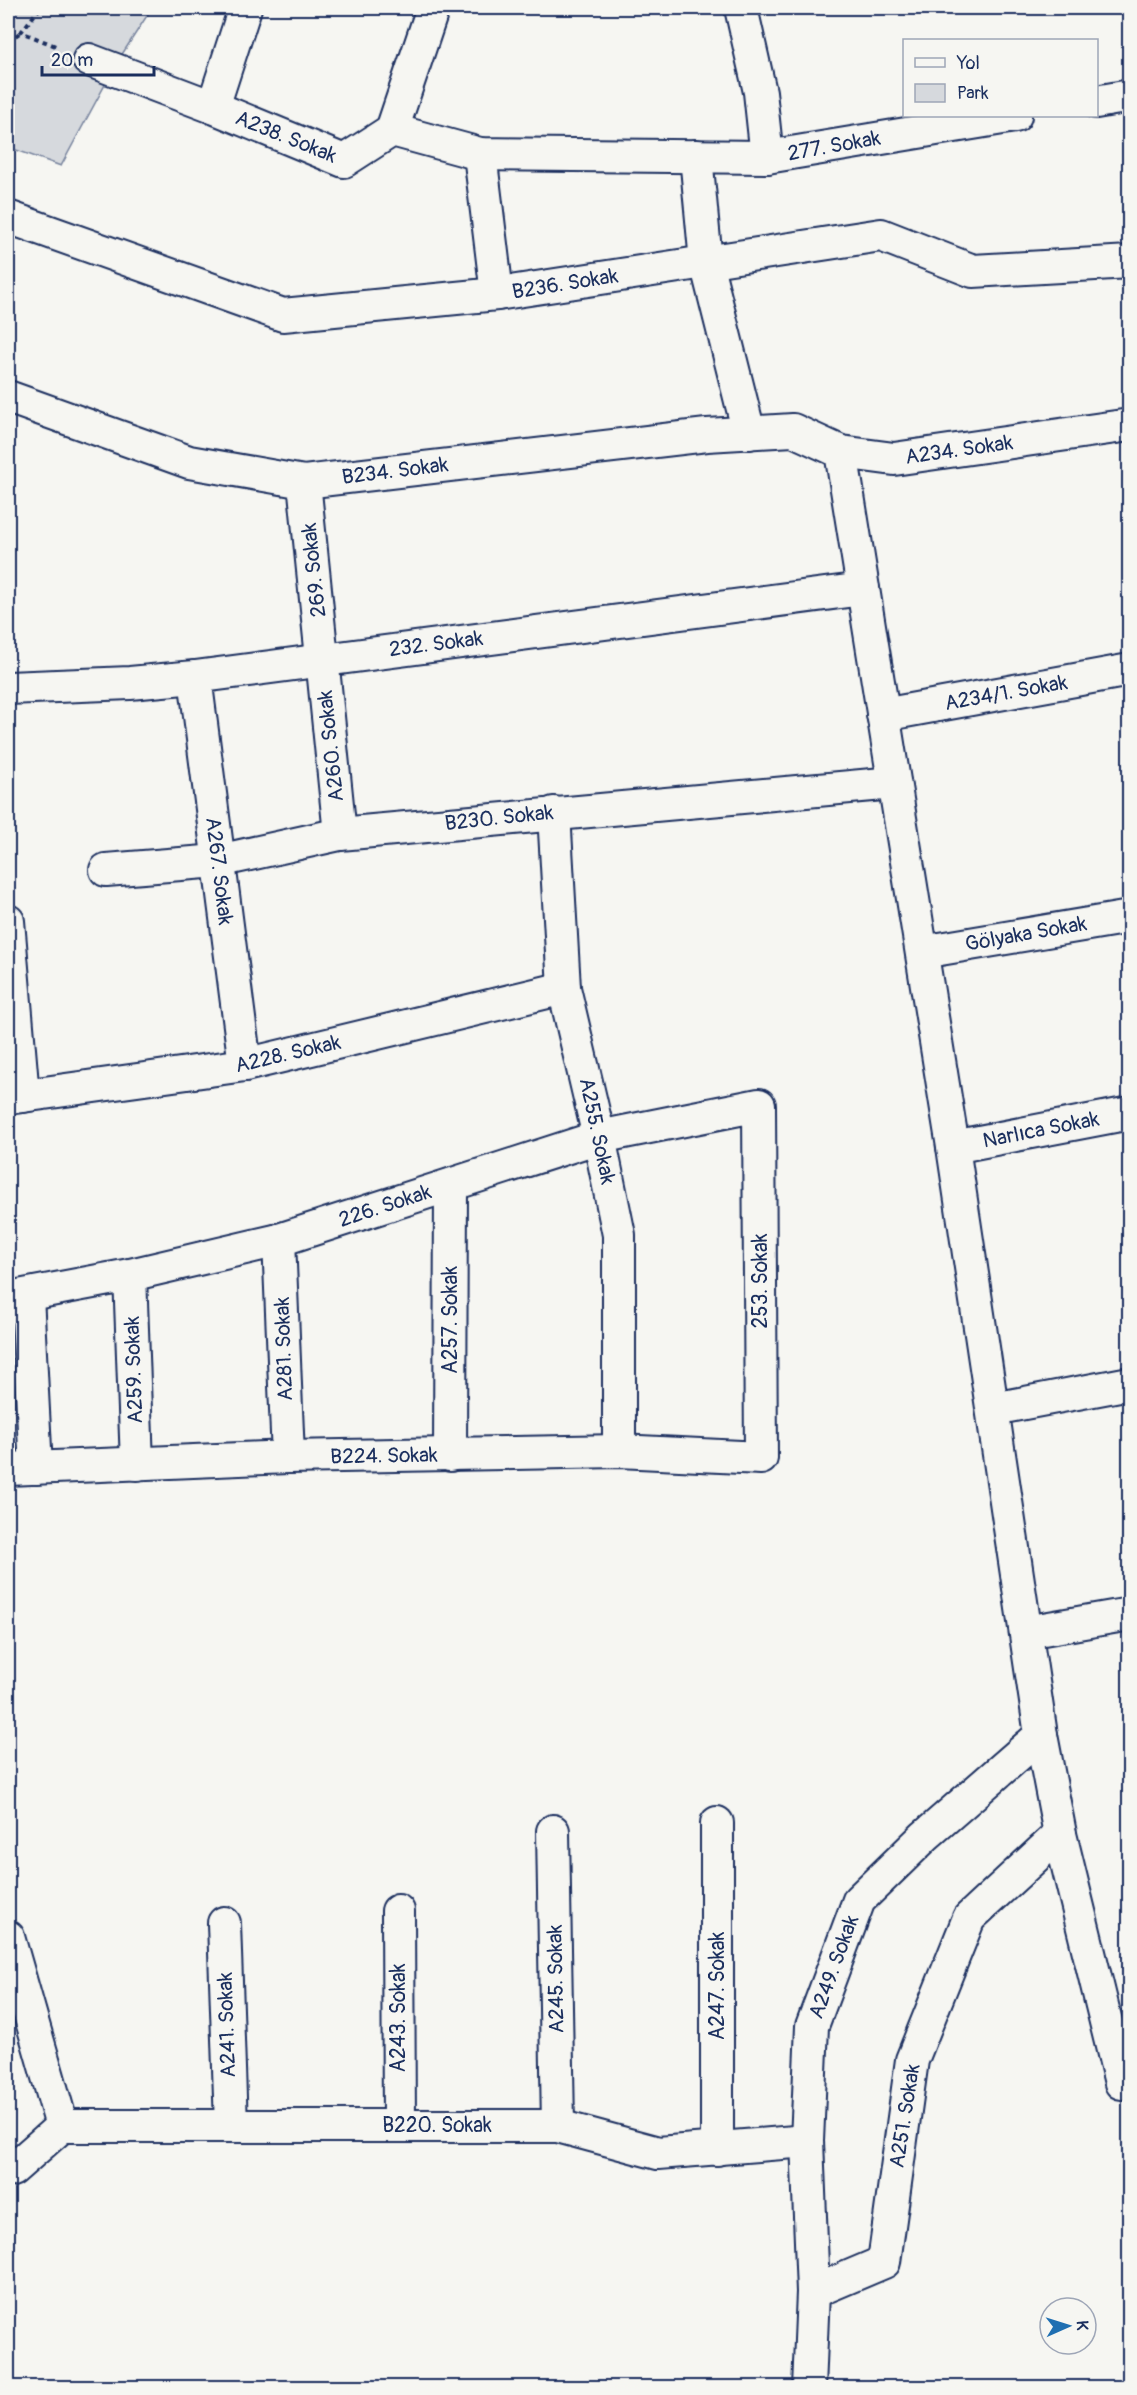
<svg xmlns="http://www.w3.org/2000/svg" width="1137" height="2395" font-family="Pangolin,sans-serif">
<rect width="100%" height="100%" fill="#f6f6f2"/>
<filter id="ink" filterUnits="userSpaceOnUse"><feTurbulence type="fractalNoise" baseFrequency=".0167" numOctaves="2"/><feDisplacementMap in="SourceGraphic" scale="12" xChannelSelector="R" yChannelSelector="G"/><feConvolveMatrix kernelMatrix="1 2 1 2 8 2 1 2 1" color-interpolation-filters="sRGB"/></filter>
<g filter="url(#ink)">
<polygon fill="#d6d9dd" stroke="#78849e" stroke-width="1.5" points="8,8 152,8 119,59 61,166 8,147"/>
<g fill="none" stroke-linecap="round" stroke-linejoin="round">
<defs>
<g id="street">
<polyline points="741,8 760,92 767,157 1015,116"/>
<polyline points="89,60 213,107 344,161 392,130 480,154 767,157"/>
<polyline points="1096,102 1130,96"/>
<polyline points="213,107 245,8"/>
<polyline points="392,130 433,8"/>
<polyline points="480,154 497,294"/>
<polyline points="696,156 706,262 749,433"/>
<polyline points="8,217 283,315 497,294 881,235 973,271 1130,262"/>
<polyline points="8,397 189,462 304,482 707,435 793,430 841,452 894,459 1130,425"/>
<polyline points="841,452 953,1147 1041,1735 1060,1834 1121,2083 1130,2082"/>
<polyline points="304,482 340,834"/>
<polyline points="195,677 245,1065"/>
<polyline points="8,688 130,683 195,677 863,589"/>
<polyline points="883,715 1130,670"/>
<polyline points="554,813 564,988 599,1137 619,1235 619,1451"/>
<polyline points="106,870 218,861 340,834 894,783"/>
<polyline points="8,921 23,1096"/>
<polyline points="922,952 1130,917"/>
<polyline points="8,1098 245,1065 564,988"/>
<polyline points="953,1147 1130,1113"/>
<polyline points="279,1240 288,1457"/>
<polyline points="130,1275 137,1464"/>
<polyline points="27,1296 36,1468"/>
<polyline points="8,1298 130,1275 279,1240 599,1137 759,1105 761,1458 619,1451 288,1457 8,1469"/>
<polyline points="993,1409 1130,1383"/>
<polyline points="450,1455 451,1185"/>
<polyline points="1026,1632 1130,1614"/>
<polyline points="553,1831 558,2126"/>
<polyline points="398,1911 399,2125"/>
<polyline points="224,1923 231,2126"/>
<polyline points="8,1937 62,2126"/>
<polyline points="62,2126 558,2126 658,2153 807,2141"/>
<polyline points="717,2149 717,1823"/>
<polyline points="8,2171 12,2170 62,2126"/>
<polyline points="813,2292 884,2262 912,2060 969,1918 1060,1834"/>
<polyline points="809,2388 813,2292 807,2141 812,2026 859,1900 925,1836 1041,1735"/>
</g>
</defs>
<use href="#street" stroke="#1b2f5e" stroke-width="36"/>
<g stroke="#1b2f5e" stroke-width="4" stroke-dasharray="4.5 4.5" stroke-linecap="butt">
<polyline points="40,8 21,32 58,47"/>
<polyline points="8,41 21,32"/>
</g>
<use href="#street" stroke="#f6f6f2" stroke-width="32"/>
</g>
</g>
<g text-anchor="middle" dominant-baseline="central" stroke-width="5" stroke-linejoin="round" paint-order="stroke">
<g font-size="21" fill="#1b2f5e" stroke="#f6f6f2">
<text transform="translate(286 137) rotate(22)">A238. Sokak</text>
<text transform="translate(834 146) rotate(-10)">277. Sokak</text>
<text transform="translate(565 284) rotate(-9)">B236. Sokak</text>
<text transform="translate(959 450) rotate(-8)">A234. Sokak</text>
<text transform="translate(395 471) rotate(-7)">B234. Sokak</text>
<text transform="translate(314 570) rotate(-96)">269. Sokak</text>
<text transform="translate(436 644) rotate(-7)">232. Sokak</text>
<text transform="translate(1006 693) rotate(-10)">A234/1. Sokak</text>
<text transform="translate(331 746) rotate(-96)">A260. Sokak</text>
<text transform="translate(499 818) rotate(-6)">B230. Sokak</text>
<text transform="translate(219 871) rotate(83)">A267. Sokak</text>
<text transform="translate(1026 934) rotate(-10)">Gölyaka Sokak</text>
<text transform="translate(288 1054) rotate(-13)">A228. Sokak</text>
<text transform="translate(1041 1130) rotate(-11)">Narlıca Sokak</text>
<text transform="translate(597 1131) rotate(78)">A255. Sokak</text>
<text transform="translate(385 1206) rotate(-18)">226. Sokak</text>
<text transform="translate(760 1281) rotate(-90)">253. Sokak</text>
<text transform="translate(450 1320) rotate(-90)">A257. Sokak</text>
<text transform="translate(284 1349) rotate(-92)">A281. Sokak</text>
<text transform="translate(134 1370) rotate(-92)">A259. Sokak</text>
<text transform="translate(384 1456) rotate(-1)">B224. Sokak</text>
<text transform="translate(834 1967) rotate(-70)">A249. Sokak</text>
<text transform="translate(556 1979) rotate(-91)">A245. Sokak</text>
<text transform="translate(717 1986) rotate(-90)">A247. Sokak</text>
<text transform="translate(398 2018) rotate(-90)">A243. Sokak</text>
<text transform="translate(227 2025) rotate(-92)">A241. Sokak</text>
<text transform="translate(905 2116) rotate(-81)">A251. Sokak</text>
<text x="437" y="2125">B220. Sokak</text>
</g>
</g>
<rect width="1137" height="2395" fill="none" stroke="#f6f6f2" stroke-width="30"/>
<rect x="15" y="15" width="1107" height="2365" fill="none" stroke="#1b2f5e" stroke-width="2" filter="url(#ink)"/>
<rect x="903" y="39" width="195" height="78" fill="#f6f6f2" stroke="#9ea6b7" stroke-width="1.5"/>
<rect x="915" y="58" width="30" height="9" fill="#f6f6f2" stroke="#9ea6b7" stroke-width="1.5"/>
<text x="957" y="69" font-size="18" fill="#1b2f5e">Yol</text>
<rect x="915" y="84" width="30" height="18" fill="#d6d9dd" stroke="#9ea6b7" stroke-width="1.5"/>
<text x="957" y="99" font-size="18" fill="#1b2f5e">Park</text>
<g transform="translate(1068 2326) rotate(87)"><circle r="28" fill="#f6f6f2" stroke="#9ea6b7" stroke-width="1.5"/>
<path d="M0-4.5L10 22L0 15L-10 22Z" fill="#1f6fb2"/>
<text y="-9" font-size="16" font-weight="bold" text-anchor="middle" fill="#1b2f5e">K</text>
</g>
<path d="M42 66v9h112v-9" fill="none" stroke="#1b2f5e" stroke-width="3"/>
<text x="51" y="66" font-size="18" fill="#1b2f5e" stroke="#f6f6f2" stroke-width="4.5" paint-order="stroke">20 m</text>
</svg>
